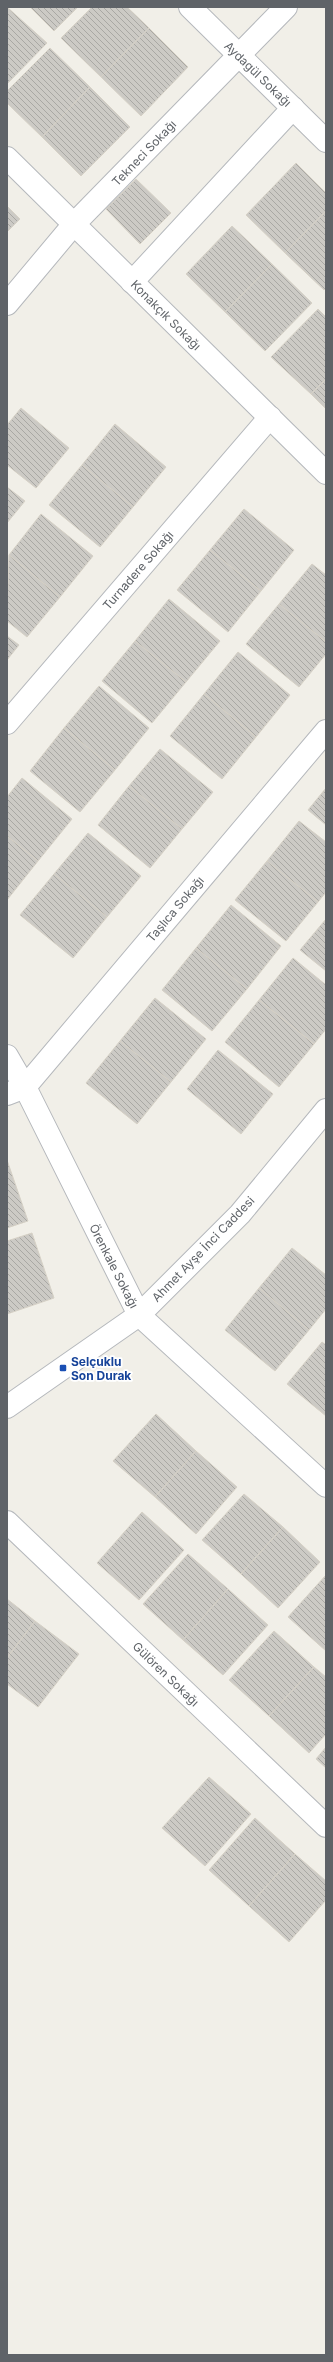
<svg xmlns="http://www.w3.org/2000/svg" width="333" height="2362" font-family="Inter,sans-serif">
<defs>
<pattern id="building-back-hatch" width="6" height="6" patternUnits="userSpaceOnUse"><rect width="6" height="6" fill="#cccac5"/><path d="M-1 5l2 2M0 0l6 6M5-1l2 2" fill="none" stroke="#a9a8a4"/></pattern>
</defs>
<rect width="100%" height="100%" fill="#f1efe8"/>
<g fill="url(#building-back-hatch)" stroke="#d6d1c6">
<polygon points="7,7 47,43 7,84"/>
<polygon points="30,7 78,7 54,31"/>
<polygon points="92,7 127,7 149,28 101,77 61,38"/>
<polygon points="149,28 188,67 141,116 101,77"/>
<polygon points="50,48 90,87 42,137 7,103 7,91"/>
<polygon points="90,87 130,127 81,176 42,137"/>
<polygon points="296,163 326,193 326,211 285,253 246,215"/>
<polygon points="136,179 171,213 140,244 106,209"/>
<polygon points="7,206 20,219 7,232"/>
<polygon points="326,211 326,288 324,290 285,253"/>
<polygon points="232,226 272,264 225,312 186,274"/>
<polygon points="272,264 312,303 265,351 225,312"/>
<polygon points="318,309 326,317 326,379 311,394 271,357"/>
<polygon points="326,379 326,409 311,394"/>
<polygon points="21,408 69,448 36,488 7,465 7,425"/>
<polygon points="115,424 166,467 133,507 82,465"/>
<polygon points="82,465 133,507 100,547 49,505"/>
<polygon points="7,487 25,501 7,523"/>
<polygon points="244,509 294,550 261,591 210,550"/>
<polygon points="41,514 93,556 60,597 9,555"/>
<polygon points="210,550 261,591 228,632 177,590"/>
<polygon points="9,555 60,597 27,637 7,621"/>
<polygon points="312,564 326,575 326,642 279,604"/>
<polygon points="169,599 220,641 186,682 135,641"/>
<polygon points="279,604 326,642 326,654 299,687 246,644"/>
<polygon points="7,636 19,645 7,660"/>
<polygon points="135,641 186,682 152,723 102,681"/>
<polygon points="238,652 290,695 256,737 204,694"/>
<polygon points="99,686 149,728 115,770 64,728"/>
<polygon points="204,694 256,737 222,779 170,736"/>
<polygon points="64,728 115,770 80,812 30,771"/>
<polygon points="160,749 213,792 182,829 129,786"/>
<polygon points="22,778 72,819 38,861 7,836 7,797"/>
<polygon points="129,786 182,829 150,868 98,825"/>
<polygon points="326,788 326,825 308,810"/>
<polygon points="299,821 326,842 326,892 318,902 267,861"/>
<polygon points="88,833 141,876 107,917 54,874"/>
<polygon points="7,836 38,861 7,900"/>
<polygon points="267,861 318,902 286,941 235,900"/>
<polygon points="54,874 107,917 73,958 20,915"/>
<polygon points="231,905 281,946 247,989 196,948"/>
<polygon points="326,919 326,971 300,950"/>
<polygon points="196,948 247,989 212,1031 162,990"/>
<polygon points="293,958 326,985 326,1029 314,1044 259,1000"/>
<polygon points="155,998 206,1039 171,1082 120,1041"/>
<polygon points="259,1000 314,1044 279,1087 225,1042"/>
<polygon points="120,1041 171,1082 137,1124 86,1083"/>
<polygon points="218,1050 273,1094 241,1134 187,1089"/>
<polygon points="7,1160 28,1221 7,1228"/>
<polygon points="32,1233 54,1298 7,1314 7,1241"/>
<polygon points="292,1248 326,1275 326,1309 309,1330 259,1288"/>
<polygon points="259,1288 309,1330 275,1371 225,1330"/>
<polygon points="322,1342 326,1345 326,1416 287,1384"/>
<polygon points="156,1414 196,1451 155,1497 113,1461"/>
<polygon points="196,1451 237,1487 196,1534 155,1497"/>
<polygon points="244,1494 283,1527 241,1574 202,1540"/>
<polygon points="142,1512 184,1550 139,1600 97,1563"/>
<polygon points="283,1527 320,1562 278,1608 241,1574"/>
<polygon points="188,1554 228,1589 183,1640 143,1604"/>
<polygon points="326,1575 326,1651 288,1617"/>
<polygon points="228,1589 268,1625 223,1675 183,1640"/>
<polygon points="7,1599 35,1621 7,1658"/>
<polygon points="35,1621 79,1654 38,1707 7,1684 7,1658"/>
<polygon points="274,1631 314,1667 269,1716 229,1680"/>
<polygon points="314,1667 326,1677 326,1734 309,1753 269,1716"/>
<polygon points="326,1747 326,1768 316,1759"/>
<polygon points="209,1777 251,1814 205,1866 162,1828"/>
<polygon points="255,1818 295,1854 249,1906 209,1870"/>
<polygon points="295,1854 326,1881 326,1900 289,1942 249,1906"/>
</g>
<g fill="none" stroke-linecap="round" stroke-linejoin="round">
<defs>
<g id="street">
<polyline points="190,7 326,141"/>
<polyline points="7,158 326,473"/>
<polyline points="132,282 293,108"/>
<polyline points="7,304 74,224 286,7"/>
<polyline points="7,723 270,417"/>
<polyline points="7,1056 25,1087 139,1315 326,1486"/>
<polyline points="7,1094 25,1087 326,731"/>
<polyline points="7,1407 139,1315 240,1214 326,1110"/>
<polyline points="7,1522 326,1826"/>
</g>
</defs>
<use href="#street" stroke="#b5b8bc" stroke-width="24"/>
<use href="#street" stroke="#fff" stroke-width="22"/>
</g>
<rect fill="#1a4fb4" stroke="#fff" stroke-width="1.5" x="59" y="1364" width="8" height="8" rx="2"/>
<g text-anchor="middle" dominant-baseline="central" stroke-width="3.5" stroke-linejoin="round" paint-order="stroke">
<g font-size="12" fill="#5f6368" stroke="#fff">
<text transform="translate(258 74) rotate(44)">Aydagül Sokağı</text>
<text transform="translate(144 153) rotate(-46)">Tekneci Sokağı</text>
<text transform="translate(166 315) rotate(45)">Konakçık Sokağı</text>
<text transform="translate(138 570) rotate(-49)">Turnadere Sokağı</text>
<text transform="translate(175 909) rotate(-50)">Taşlıca Sokağı</text>
<text transform="translate(203 1249) rotate(-46)">Ahmet Ayşe İnci Caddesi</text>
<text transform="translate(114 1266) rotate(63)">Örenkale Sokağı</text>
<text transform="translate(166 1674) rotate(44)">Gülören Sokağı</text>
</g>
<g font-size="12" font-weight="bold" fill="#164399" stroke="#fff" text-anchor="start">
<text x="71" y="1361">Selçuklu<tspan x="71" dy="14">Son Durak</tspan></text>
</g>
</g>
<rect width="333" height="2362" fill="none" stroke="#5f6368" stroke-width="16"/>
</svg>
